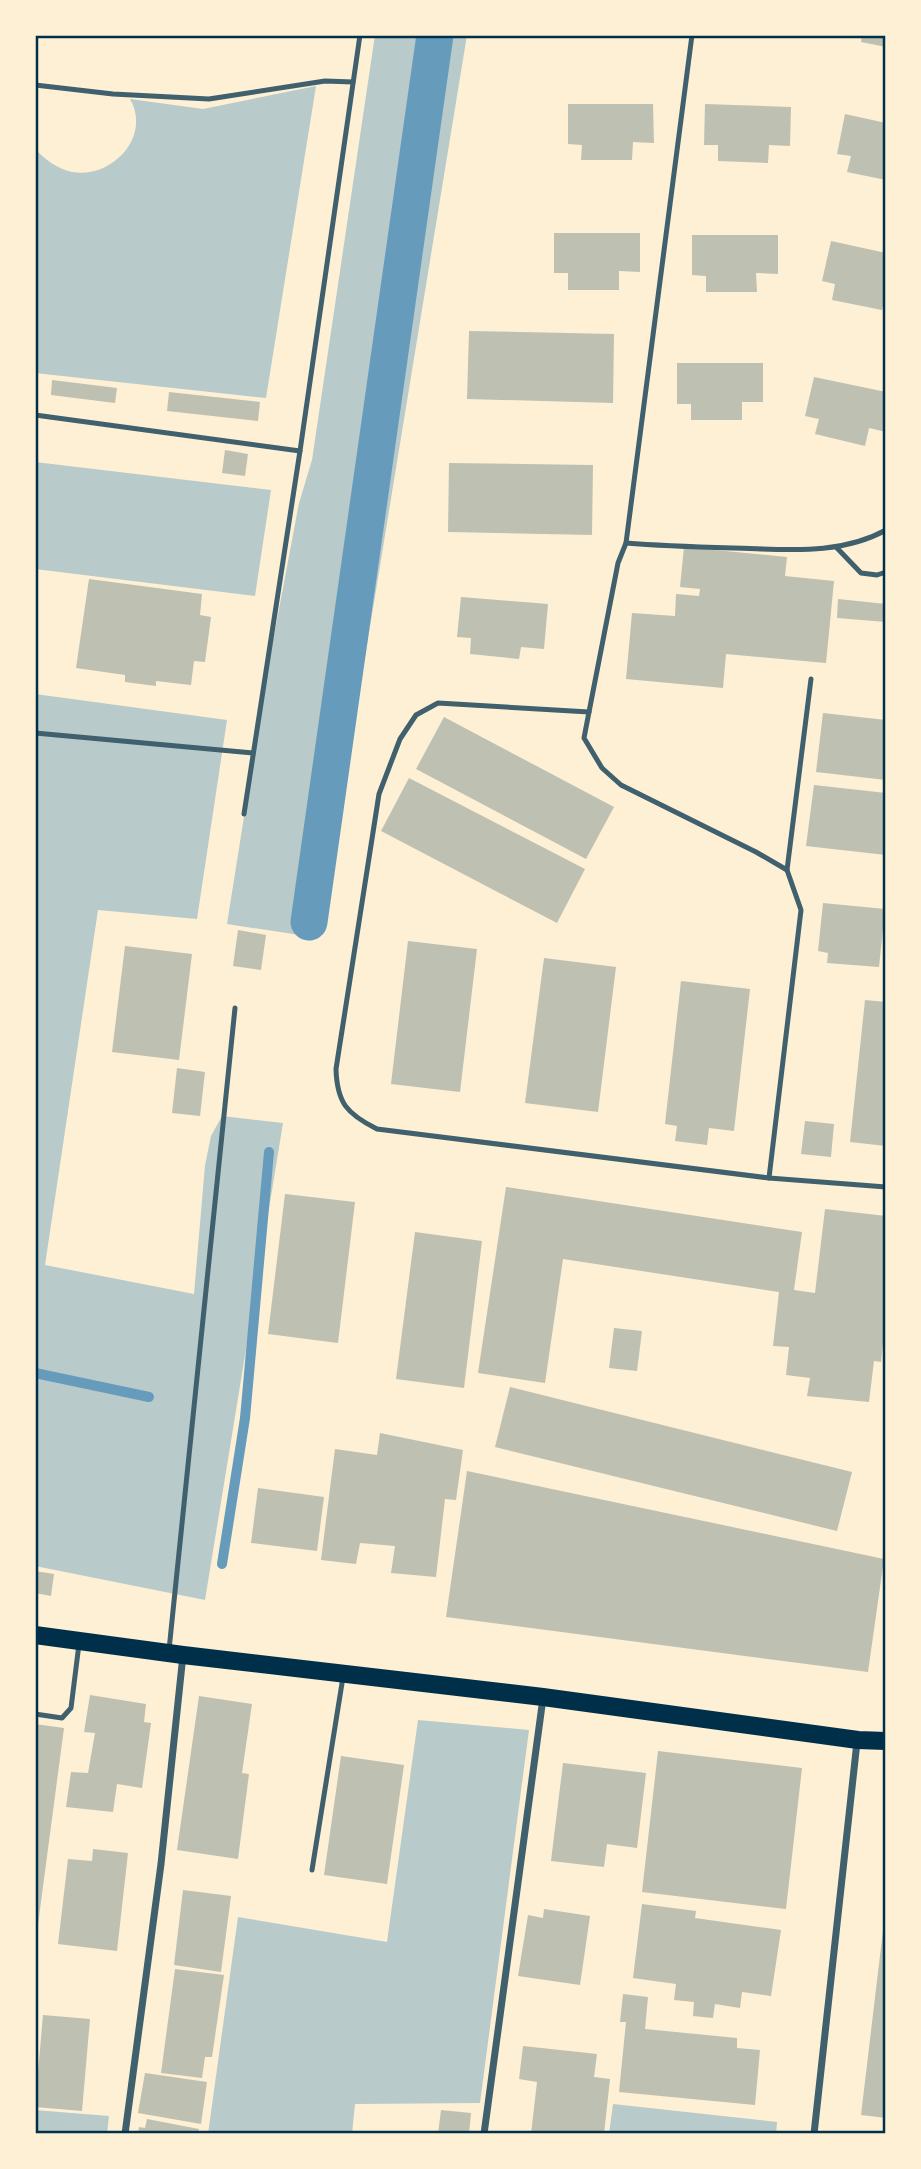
<svg xmlns="http://www.w3.org/2000/svg" width="921" height="2169" font-family="'Sofia Sans Condensed',sans-serif">
<rect width="100%" height="100%" fill="#fdf0d5"/>
<g fill="#b9caca">
<polygon points="375,35 467,35 319,938 227,924 266,678 299,503 312,460"/>
<path d="M316,86l-50,312 -231,-25v-224c10,10 22,20 37,23 39,7 80,-35 58,-73l73,10z"/>
<polygon points="35,462 271,490 255,596 35,569"/>
<polygon points="35,694 227,720 197,919 98,910 45,1265 194,1294 205,1165 211,1136 222,1116 283,1123 205,1600 35,1566"/>
<polygon points="418,1720 529,1730 480,2103 355,2104 352,2134 208,2134 238,1917 387,1942"/>
<polygon points="613,2104 777,2122 776,2134 609,2134"/>
<polygon points="35,2110 109,2116 107,2134 35,2134"/>
</g>
<g fill="none" stroke-linecap="round" stroke-linejoin="round">
<g stroke="#669bbc" stroke-width="10">
<polyline points="35,1373 149,1397"/>
<polyline points="222,1564 245,1418 269,1152"/>
</g>
<polyline stroke="#669bbc" stroke-width="37" points="309,922 435,35"/>
</g>
<g fill="#bec0b2">
<polygon points="862,35 886,35 886,47 861,42"/>
<polygon points="568,104 653,104 654,143 633,142 632,160 581,160 582,145 568,144"/>
<polygon points="705,104 791,107 790,146 769,145 768,163 718,161 718,145 704,145"/>
<polygon points="845,114 886,123 886,180 847,172 851,156 837,154"/>
<polygon points="554,233 640,233 640,272 619,271 619,290 568,290 568,273 554,273"/>
<polygon points="692,235 778,235 778,274 756,273 757,292 706,292 706,276 692,275"/>
<polygon points="831,241 886,253 886,293 882,310 832,300 835,284 822,281"/>
<polygon points="469,331 614,334 613,403 467,399"/>
<polygon points="677,363 763,363 763,402 742,402 742,420 691,420 691,404 677,404"/>
<polygon points="814,377 886,392 886,432 869,428 865,446 815,434 819,419 805,416"/>
<polygon points="52,380 117,388 115,403 51,395"/>
<polygon points="169,392 260,402 258,421 167,411"/>
<polygon points="225,450 248,454 245,476 222,473"/>
<polygon points="449,463 593,465 592,535 448,532"/>
<polygon points="684,547 787,557 785,576 834,581 826,663 726,654 723,688 626,679 632,613 675,616 676,594 699,596 700,589 680,587"/>
<polygon points="89,579 202,594 200,615 211,617 205,662 194,661 191,685 156,681 156,686 125,682 125,675 76,668"/>
<polygon points="461,597 548,604 544,649 521,647 519,659 470,654 471,638 457,637"/>
<polygon points="838,599 886,604 886,622 837,618"/>
<polygon points="823,713 886,720 886,780 816,772"/>
<polygon points="444,717 614,807 586,859 416,769"/>
<polygon points="409,778 585,869 557,923 381,831"/>
<polygon points="814,785 886,793 886,855 806,846"/>
<polygon points="823,903 885,909 879,967 827,963 828,953 818,951"/>
<polygon points="238,930 266,935 261,970 233,966"/>
<polygon points="408,941 477,949 460,1092 391,1084"/>
<polygon points="125,946 192,954 179,1060 112,1052"/>
<polygon points="544,958 616,967 598,1112 525,1103"/>
<polygon points="681,981 750,989 734,1131 709,1128 707,1145 675,1141 677,1126 665,1124"/>
<polygon points="865,1000 886,1002 886,1146 850,1142"/>
<polygon points="177,1068 205,1072 200,1116 172,1113"/>
<polygon points="805,1121 834,1124 831,1157 801,1154"/>
<polygon points="506,1187 802,1232 794,1290 815,1293 825,1209 886,1216 886,1316 881,1362 874,1361 869,1402 807,1396 810,1378 786,1375 789,1347 773,1346 779,1292 563,1259 545,1383 478,1373"/>
<polygon points="285,1194 355,1202 338,1343 268,1334"/>
<polygon points="415,1232 482,1241 464,1388 396,1379"/>
<polygon points="614,1328 642,1331 637,1371 609,1368"/>
<polygon points="510,1387 852,1472 837,1531 495,1447"/>
<polygon points="380,1433 463,1450 456,1500 445,1499 436,1577 391,1573 395,1546 360,1543 356,1564 321,1560 335,1449 377,1455"/>
<polygon points="467,1471 884,1559 868,1672 446,1617"/>
<polygon points="258,1488 324,1497 317,1551 251,1543"/>
<polygon points="35,1571 54,1574 51,1596 35,1593"/>
<polygon points="90,1695 146,1704 144,1722 151,1723 142,1788 117,1784 113,1812 66,1807 71,1772 88,1773 95,1733 84,1732"/>
<polygon points="199,1696 252,1704 242,1773 249,1774 238,1859 177,1850"/>
<polygon points="35,1724 64,1728 37,1932 35,1932"/>
<polygon points="658,1751 802,1768 786,1909 642,1892"/>
<polygon points="341,1756 404,1765 387,1884 324,1875"/>
<polygon points="563,1763 646,1773 637,1848 607,1844 604,1867 551,1861"/>
<polygon points="93,1849 128,1853 117,1951 58,1944 68,1859 92,1861"/>
<polygon points="183,1890 231,1896 221,1972 174,1965"/>
<polygon points="642,1904 696,1911 695,1918 781,1930 771,1996 742,1992 740,2008 715,2004 713,2018 693,2016 694,2002 674,2000 676,1984 633,1978"/>
<polygon points="544,1909 590,1916 580,1985 518,1976 528,1915 543,1918"/>
<polygon points="884,1922 886,1922 886,2118 861,2115"/>
<polygon points="175,1969 224,1975 212,2057 205,2057 202,2078 161,2073"/>
<polygon points="623,1994 648,1997 645,2029 737,2038 737,2048 760,2050 755,2105 619,2092 626,2022 620,2022"/>
<polygon points="43,2015 90,2019 82,2111 35,2107"/>
<polygon points="523,2046 597,2054 594,2077 610,2079 604,2134 531,2134 537,2082 519,2079"/>
<polygon points="145,2073 207,2082 201,2124 138,2113"/>
<polygon points="441,2110 471,2113 469,2134 438,2134"/>
<polygon points="147,2119 199,2129 198,2134 138,2134 139,2127 145,2128"/>
</g>
<g fill="none" stroke-linecap="round" stroke-linejoin="round">
<g stroke="#3f606c" stroke-width="5">
<path d="M692,35l-66,508 -8,20 -29,149 -151,-9 -22,12 -16,24 -21,55 -43,275c1,34 11,45 41,60l392,49 117,9"/>
<polyline points="35,85 113,94 209,99 325,81 353,82"/>
<polyline points="35,415 300,451 360,35"/>
<path d="M626,543c36,3 71,4 107,5 52,1 106,8 153,-18"/>
<polyline points="836,547 861,573 877,575 886,572"/>
<polyline points="589,712 584,738 602,768 621,785 756,852 787,870 801,910 769,1178"/>
<polyline points="35,733 253,753"/>
<polyline points="244,814 300,451"/>
<polyline points="787,870 811,679"/>
<polyline points="169,1650 235,1008"/>
<polyline points="35,1714 62,1718 71,1708 79,1644"/>
<polyline points="312,1870 343,1677"/>
</g>
<g stroke="#3f606c" stroke-width="7">
<polyline points="125,2134 161,1864 183,1655"/>
<polyline points="484,2134 543,1698"/>
<polyline points="814,2134 857,1742"/>
</g>
<polyline stroke="#003049" stroke-width="18" points="35,1635 183,1655 543,1697 858,1740 886,1741"/>
</g>
<rect width="921" height="2169" fill="none" stroke="#fdf0d5" stroke-width="74"/>
<rect x="37" y="37" width="847" height="2095" fill="none" stroke="#003049" stroke-width="2.5"/>
</svg>
